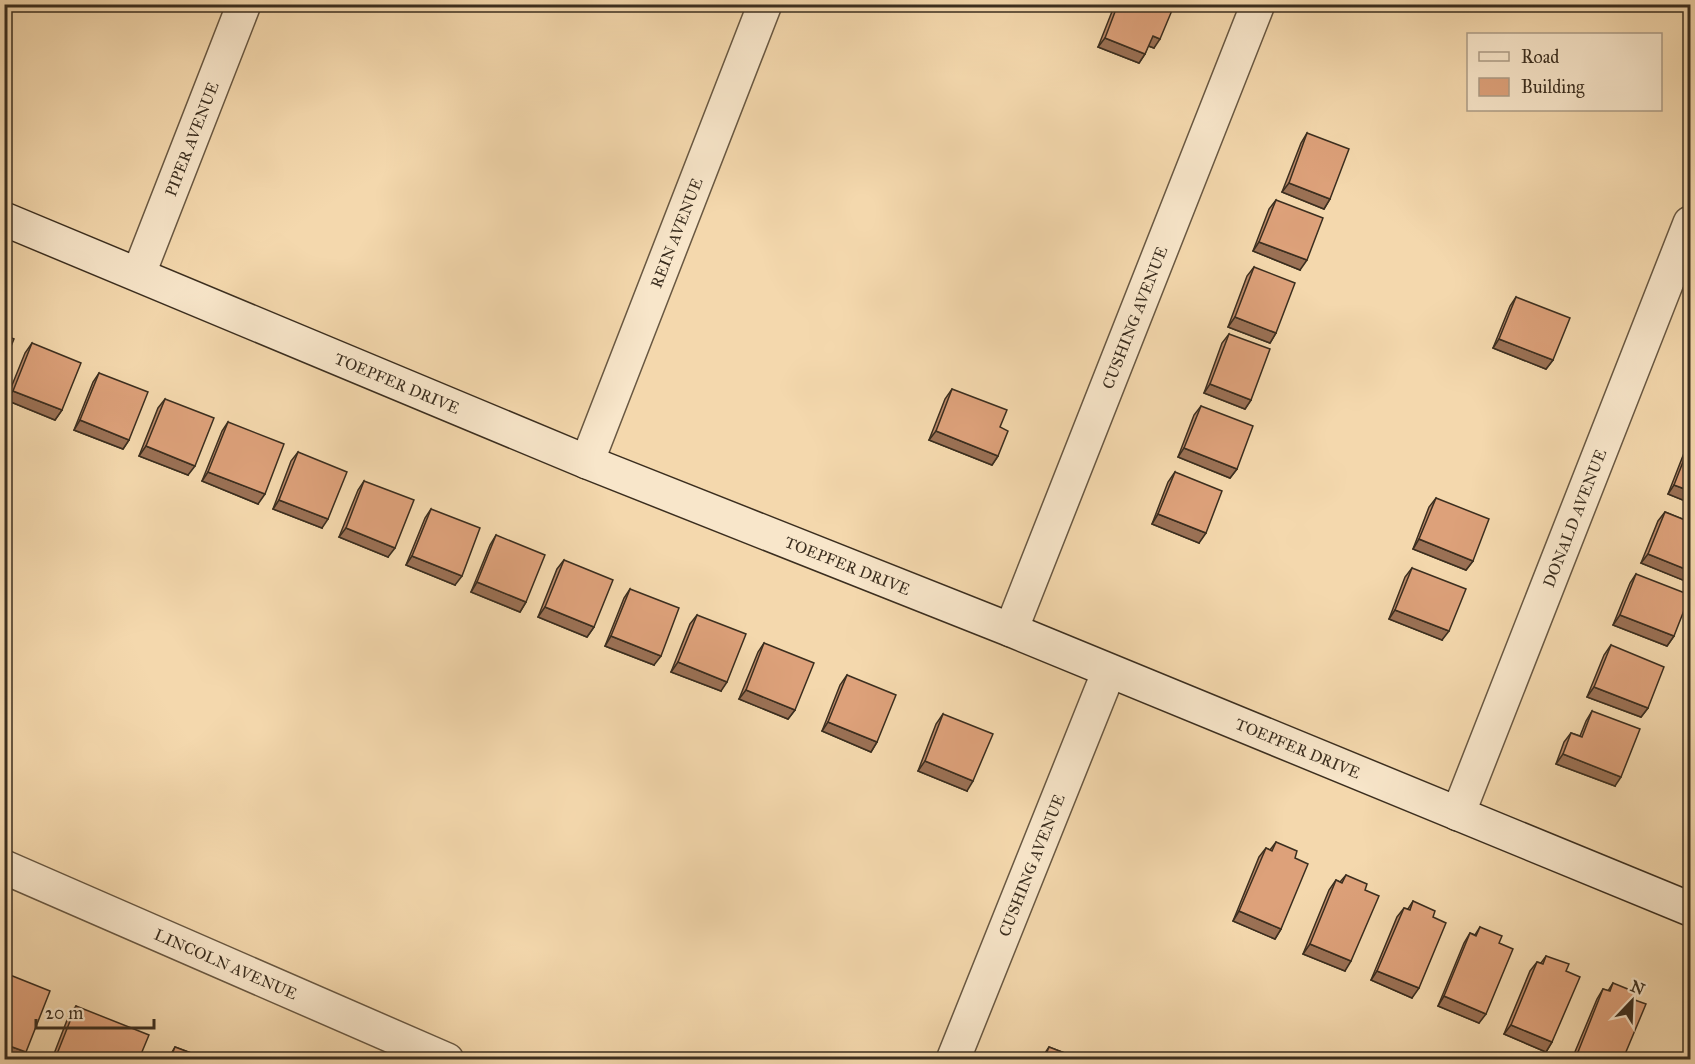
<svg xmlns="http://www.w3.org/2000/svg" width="1695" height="1064" font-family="'IM FELL Great Primer',serif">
<rect width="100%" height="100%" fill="#f4d8ad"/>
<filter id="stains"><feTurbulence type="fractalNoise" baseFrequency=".00333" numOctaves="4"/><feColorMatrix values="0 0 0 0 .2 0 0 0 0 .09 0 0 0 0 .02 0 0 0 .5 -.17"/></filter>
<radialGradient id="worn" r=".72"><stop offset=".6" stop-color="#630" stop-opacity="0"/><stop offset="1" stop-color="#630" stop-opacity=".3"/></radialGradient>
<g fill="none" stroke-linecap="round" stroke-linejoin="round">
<defs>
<g id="street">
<path id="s1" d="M139,273l105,-269"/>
<path id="s2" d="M587,462l178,-458"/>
<path id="s3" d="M1011,630l247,-626"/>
<path id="s4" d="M1458,814l232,-591"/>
<path id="s5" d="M4,867l443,193"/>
<path id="s6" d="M953,1060l156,-389"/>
</g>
<g id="secondary">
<path id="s7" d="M4,219l583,243 424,168 679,279"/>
</g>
</defs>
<use href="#street" stroke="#695842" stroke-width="36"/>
<use href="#secondary" stroke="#3b2e1f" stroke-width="36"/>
<use href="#street" stroke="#f8e6ca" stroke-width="33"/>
<use href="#secondary" stroke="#f8e6ca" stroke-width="33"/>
</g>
<g fill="#be8a69" stroke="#3b2e1f" stroke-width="1.5">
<polygon points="1115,4 1164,4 1154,48 1148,46 1145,54 1139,63 1098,47"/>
<polygon points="1307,133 1330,199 1324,209 1282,192 1301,143"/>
<polygon points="1276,200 1300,270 1253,251 1269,209"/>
<polygon points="1254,267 1276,333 1270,343 1228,327 1247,276"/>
<polygon points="1516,297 1553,360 1546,369 1493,348 1510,306"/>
<polygon points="1229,334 1251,400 1245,409 1204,393 1222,343"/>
<polygon points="32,343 62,410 55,420 6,400 25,353"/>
<polygon points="99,373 129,440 123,449 74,430 93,382"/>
<polygon points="952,389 1000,427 998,456 992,465 929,440 945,399"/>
<polygon points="165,399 188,475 139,456 158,408"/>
<polygon points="1201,406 1237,469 1230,478 1178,457 1194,415"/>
<polygon points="228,422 258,504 202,481 222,431"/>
<polygon points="1690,444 1690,503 1668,494 1684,453"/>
<polygon points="298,452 322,528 273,509 291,461"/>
<polygon points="1175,472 1199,543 1152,524 1168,482"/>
<polygon points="364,481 388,557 339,537 358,490"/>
<polygon points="1436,498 1473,561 1466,570 1413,549 1429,507"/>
<polygon points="431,509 455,585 406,565 425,518"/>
<polygon points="1665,512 1690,522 1690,583 1641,563 1658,521"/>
<polygon points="496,535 526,602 520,612 471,592 490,545"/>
<polygon points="564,560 594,627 587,637 538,617 557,569"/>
<polygon points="1412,568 1442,640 1389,619 1405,577"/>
<polygon points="1636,574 1674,636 1667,646 1613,625 1630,583"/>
<polygon points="630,589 654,665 605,646 624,598"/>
<polygon points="697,615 721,691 671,672 690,624"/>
<polygon points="764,643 795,710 788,719 739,699 758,652"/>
<polygon points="1611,645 1648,708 1641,717 1587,697 1604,655"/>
<polygon points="847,675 877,742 871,752 822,731 840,685"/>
<polygon points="1592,711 1615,786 1556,764 1564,742 1571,733 1580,736 1586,721"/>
<polygon points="943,714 967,791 918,771 936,724"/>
<polygon points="1276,842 1295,858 1281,929 1275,939 1233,921 1259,857 1266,848 1270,850"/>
<polygon points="1346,875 1365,890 1345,971 1303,954 1329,890 1336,880 1340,882"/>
<polygon points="1413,901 1433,917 1412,998 1371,980 1397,917 1404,908 1408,909"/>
<polygon points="1480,927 1499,943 1479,1023 1438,1006 1464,943 1470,933 1475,935"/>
<polygon points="1546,956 1566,971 1552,1042 1546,1052 1504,1034 1530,971 1537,962 1541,963"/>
<polygon points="1613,983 1632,999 1623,1059 1572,1059 1597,999 1603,989 1608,991"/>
<polygon points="76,1006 139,1059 52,1059 69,1015"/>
<polygon points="175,1047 207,1059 168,1059"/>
<polygon points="1049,1047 1080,1059 1041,1059"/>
</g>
<g fill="#9b7155" stroke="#3b2e1f" stroke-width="1.5">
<polygon points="1153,36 1160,39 1154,48 1146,45"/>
<polygon points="1105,38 1145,54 1139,63 1098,47"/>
<polygon points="1289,183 1330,199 1324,209 1282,192"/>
<polygon points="1259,242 1307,260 1300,270 1253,251"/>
<polygon points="1235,317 1276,333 1270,343 1228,327"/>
<polygon points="1499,339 1553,360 1546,369 1493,348"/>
<polygon points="1210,384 1251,400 1245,409 1204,393"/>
<polygon points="13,391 62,410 55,420 6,400"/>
<polygon points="80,420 129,440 123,449 74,430"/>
<polygon points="936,431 998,456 992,465 929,440"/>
<polygon points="146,446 195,466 188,475 139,456"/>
<polygon points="1184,448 1237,469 1230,478 1178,457"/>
<polygon points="208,472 265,494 258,504 202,481"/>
<polygon points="1674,485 1690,491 1690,503 1668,494"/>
<polygon points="279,500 328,519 322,528 273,509"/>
<polygon points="1158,514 1206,533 1199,543 1152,524"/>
<polygon points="346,528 395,548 388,557 339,537"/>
<polygon points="1419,539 1473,561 1466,570 1413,549"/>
<polygon points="1648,554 1690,571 1690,583 1641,563"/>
<polygon points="412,556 462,576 455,585 406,565"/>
<polygon points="477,582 526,602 520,612 471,592"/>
<polygon points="545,607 594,627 587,637 538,617"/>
<polygon points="1395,610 1449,631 1442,640 1389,619"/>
<polygon points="1620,615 1674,636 1667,646 1613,625"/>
<polygon points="611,636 661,656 654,665 605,646"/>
<polygon points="678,662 727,682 721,691 671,672"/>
<polygon points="1594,687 1648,708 1641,717 1587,697"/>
<polygon points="746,690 795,710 788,719 739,699"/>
<polygon points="828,722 877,742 871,752 822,731"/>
<polygon points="1563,754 1621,777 1615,786 1556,764"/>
<polygon points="925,761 973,781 967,791 918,771"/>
<polygon points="1239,911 1281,929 1275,939 1233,921"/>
<polygon points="1310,944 1351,961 1345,971 1303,954"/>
<polygon points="1377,971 1419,988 1412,998 1371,980"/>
<polygon points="1444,996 1486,1014 1479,1023 1438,1006"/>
<polygon points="1511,1025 1552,1042 1546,1052 1504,1034"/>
<polygon points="4,1044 26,1052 21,1059 13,1059 4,1056"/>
<polygon points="1578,1052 1595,1059 1572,1059"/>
</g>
<g fill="#dda17a" stroke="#3b2e1f" stroke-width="1.5">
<polygon points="1118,4 1164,4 1173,8 1160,39 1153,36 1145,54 1105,38"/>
<polygon points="1307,133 1349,149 1330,199 1289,183"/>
<polygon points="1276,200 1323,218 1307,260 1259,242"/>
<polygon points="1254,267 1295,283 1276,333 1235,317"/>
<polygon points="1516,297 1570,318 1553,360 1499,339"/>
<polygon points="1229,334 1270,349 1251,400 1210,384"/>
<polygon points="4,335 14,339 4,363"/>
<polygon points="32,343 81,363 62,410 13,391"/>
<polygon points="99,373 148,392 129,440 80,420"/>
<polygon points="952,389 1007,410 1000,427 1008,431 998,456 936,431"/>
<polygon points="165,399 214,418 195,466 146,446"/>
<polygon points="1201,406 1253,426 1237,469 1184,448"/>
<polygon points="228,422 284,444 265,494 208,472"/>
<polygon points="1690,444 1690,491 1674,485"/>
<polygon points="298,452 347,472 328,519 279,500"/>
<polygon points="1175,472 1222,491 1206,533 1158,514"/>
<polygon points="364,481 414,500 395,548 346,528"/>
<polygon points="1436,498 1489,519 1473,561 1419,539"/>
<polygon points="431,509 480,528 462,576 412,556"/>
<polygon points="1665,512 1690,522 1690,571 1648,554"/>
<polygon points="496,535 545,555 526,602 477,582"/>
<polygon points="564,560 613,580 594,627 545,607"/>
<polygon points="1412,568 1466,589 1449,631 1395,610"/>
<polygon points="1636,574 1690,595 1674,636 1620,615"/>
<polygon points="630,589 679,608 661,656 611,636"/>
<polygon points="697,615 746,634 727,682 678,662"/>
<polygon points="764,643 814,663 795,710 746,690"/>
<polygon points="1611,645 1664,667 1648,708 1594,687"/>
<polygon points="847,675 896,695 877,742 828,722"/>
<polygon points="1592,711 1640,729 1621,777 1563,754 1571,733 1582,737"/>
<polygon points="943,714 993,734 973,781 925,761"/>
<polygon points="1276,842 1297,851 1295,858 1308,864 1281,929 1239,911 1266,848 1272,851"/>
<polygon points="1346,875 1367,884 1365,890 1379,896 1351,961 1310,944 1336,880 1342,883"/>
<polygon points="1413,901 1435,911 1433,917 1446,923 1419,988 1377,971 1404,908 1410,910"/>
<polygon points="1480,927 1502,936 1499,943 1513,949 1486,1014 1444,996 1470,933 1476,936"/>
<polygon points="1546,956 1569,964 1566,971 1580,977 1552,1042 1511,1025 1537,962 1543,964"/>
<polygon points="10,975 50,991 26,1052 4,1044 4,982 7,983"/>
<polygon points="1613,983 1635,992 1632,999 1646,1004 1623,1059 1595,1059 1578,1052 1603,989 1610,991"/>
<polygon points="76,1006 149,1035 139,1059 55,1059"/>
<polygon points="175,1047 207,1059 170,1059"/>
<polygon points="1049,1047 1080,1059 1044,1059"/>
</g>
<g text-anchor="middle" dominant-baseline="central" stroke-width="5" stroke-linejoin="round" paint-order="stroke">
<g font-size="16" fill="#3b2e1f" stroke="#f8e6ca">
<text stroke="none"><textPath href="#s1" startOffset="144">PIPER AVENUE</textPath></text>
<text stroke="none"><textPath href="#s2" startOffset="246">REIN AVENUE</textPath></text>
<text stroke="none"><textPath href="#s3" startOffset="336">CUSHING AVENUE</textPath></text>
<text stroke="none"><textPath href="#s7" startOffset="426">TOEPFER DRIVE</textPath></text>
<text stroke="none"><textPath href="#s4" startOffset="318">DONALD AVENUE</textPath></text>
<text stroke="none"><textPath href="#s7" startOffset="912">TOEPFER DRIVE</textPath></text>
<text stroke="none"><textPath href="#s7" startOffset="1398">TOEPFER DRIVE</textPath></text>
<text stroke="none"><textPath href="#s6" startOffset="210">CUSHING AVENUE</textPath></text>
<text stroke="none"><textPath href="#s5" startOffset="242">LINCOLN AVENUE</textPath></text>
</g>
</g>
<rect width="1695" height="1064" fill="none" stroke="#f4d8ad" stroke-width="24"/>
<rect x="6" y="6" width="1683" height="1052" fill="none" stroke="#3b2e1f" stroke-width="3"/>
<rect x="12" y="12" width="1671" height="1040" fill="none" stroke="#3b2e1f" stroke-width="1.5"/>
<rect x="1467" y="33" width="195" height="78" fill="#f8e6ca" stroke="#ac9c86" stroke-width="1.5"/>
<rect x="1479" y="52" width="30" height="9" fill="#f8e6ca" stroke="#ac9c86" stroke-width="1.5"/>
<text x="1521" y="63" font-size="18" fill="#3b2e1f">Road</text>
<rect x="1479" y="78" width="30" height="18" fill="#dda17a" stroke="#ac9c86" stroke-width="1.5"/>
<text x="1521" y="93" font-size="18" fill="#3b2e1f">Building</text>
<g transform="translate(1632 1001) rotate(23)" stroke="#f8e6ca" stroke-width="4.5" paint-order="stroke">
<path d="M0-4.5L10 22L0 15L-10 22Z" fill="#3b2e1f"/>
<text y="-9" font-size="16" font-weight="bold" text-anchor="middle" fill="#3b2e1f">N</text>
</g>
<path d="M36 1019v9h118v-9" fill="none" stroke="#3b2e1f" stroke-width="3"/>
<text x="45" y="1019" font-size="18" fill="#3b2e1f" stroke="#f8e6ca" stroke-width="4.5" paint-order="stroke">20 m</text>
<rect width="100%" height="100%" filter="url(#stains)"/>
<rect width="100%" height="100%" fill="url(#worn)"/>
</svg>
